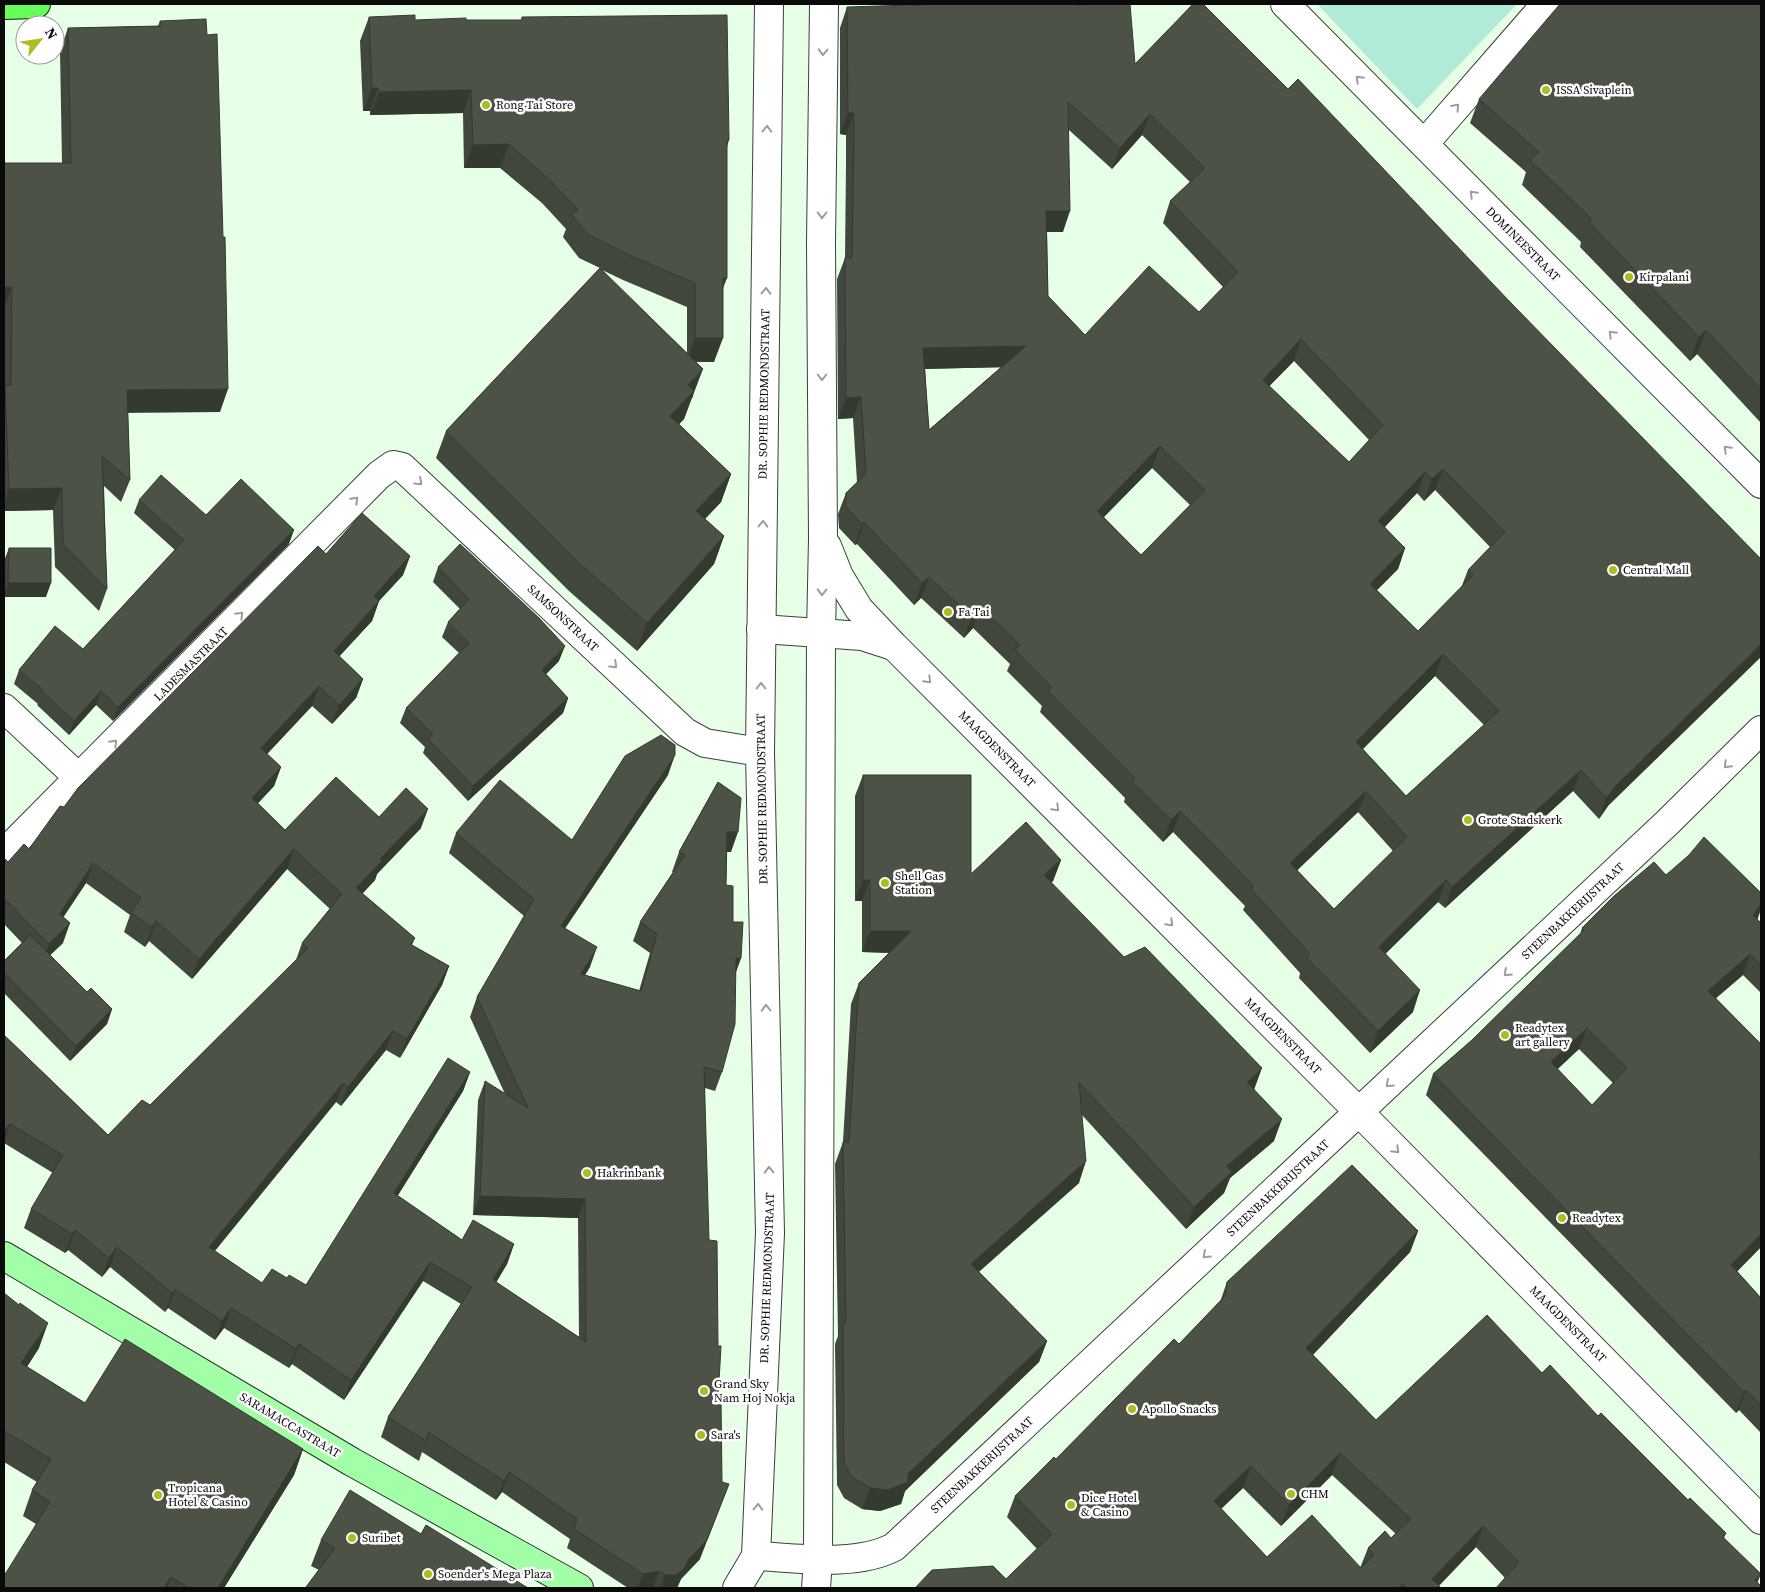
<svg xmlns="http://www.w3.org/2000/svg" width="1765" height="1592" font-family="'Source Serif 4',serif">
<rect width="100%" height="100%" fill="#e8ffe7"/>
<polygon fill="#b1ead6" points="1317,4 1517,4 1417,109"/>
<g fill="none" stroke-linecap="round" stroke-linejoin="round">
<defs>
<g id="minor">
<polyline points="4,708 79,778"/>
<polyline points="4,853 379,475 393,465 402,467 685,732 705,743 760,752"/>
<path d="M756,1556c42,2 100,11 138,-9l773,-724 94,-93"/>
</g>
<g id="tertiary">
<polyline points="1285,4 1761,484"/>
<polyline points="1424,144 1546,4"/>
<polyline points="827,546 839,576 859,609 894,646 1359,1112 1761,1520"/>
<polyline points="761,629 862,636 893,646"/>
<polyline points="737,1588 756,1556 770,1233 760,752 769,4"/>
<polyline points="816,1588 818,1560 821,633 823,539 821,243 824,4"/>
</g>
<polyline id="secondary" points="4,1256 352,1462 579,1588"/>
<polyline id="primary" points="4,5 36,4"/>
</defs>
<use href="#minor" stroke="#3d3d3d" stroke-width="30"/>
<use href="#tertiary" stroke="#3d3d3d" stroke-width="30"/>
<use href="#secondary" stroke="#2c2c2c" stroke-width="30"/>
<use href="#primary" stroke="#1b1b1b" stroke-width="30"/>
<use href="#minor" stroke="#fff" stroke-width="28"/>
<use href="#tertiary" stroke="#fff" stroke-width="28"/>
<use href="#secondary" stroke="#a2ffa8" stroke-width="28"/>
<use href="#primary" stroke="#66fd59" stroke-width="28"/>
</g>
<g fill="#41473c" fill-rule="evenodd">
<polygon points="1761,4 1761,423 1697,354 1690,361 1580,247 1581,242 1522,185 1526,172 1470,123 1479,99"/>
<path d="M1076,5l59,59 153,25 223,214 97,503 -9,13 -26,-28 -128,117 -7,-6 -53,52 28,58 -43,41 -71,-75 1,-5 -57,-63 2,-4 -72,-74 -10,10 -39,-40 1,-4 -85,-86 2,-6 -35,-35 3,-7 -37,-36 -9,10 -43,-40 -7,7 -57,-61 -2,1 -16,-17 -1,-14 8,-21 11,-11 -4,-64 -15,1 -1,-140 8,-21 1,-93v-30l-6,-1v-106l7,-21zM1069,130l43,39 30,-34 48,47 -20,19 -7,22 60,64 -24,25 -114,23 -37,-39 -1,-64h16zM1294,361l75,79 -20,22 -80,-76zM1001,367l-72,63 -4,-61zM1152,468l38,37 -49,50 -37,-38zM1435,490l55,57 -22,23 -7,18 -43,43 -41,-41 21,-21 7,-21 -20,-21 32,-34 7,8zM1435,676l49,49 -78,71 -43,-47zM1358,812l35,39 -59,58 -37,-39z"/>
<path d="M369,17l46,3h106l1,-3 207,123 -2,7 -4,142 -9,73h-19l-2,35 -2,2 -7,20 -5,5 52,50 -10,28 -16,17 19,17 -10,28 -77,87 -68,-60 -133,-133 10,-27 154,-163 -21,-10 -16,-21 3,-8 -24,-26 -42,-35h-36l-1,-55 -93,2v-4h-7l-3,-70zM600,269l23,11 64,27v46z"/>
<polygon points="160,21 220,412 128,412 130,480 121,502 104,486 107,589 99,611 55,567 53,510 4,511 4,163 62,163 60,51 68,28 158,26"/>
<polygon points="139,500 206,515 289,544 113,721 96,705 69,735 37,705 38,704 14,684 19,670 83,649 175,550 134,513"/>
<polygon points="9,548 46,597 4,597 4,561"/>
<polygon points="326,554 410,556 403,575 379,601 372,621 339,656 363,679 356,698 332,724 312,706 267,754 281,767 274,786 258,803 285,830 379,817 421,828 377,874 375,880 362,894 415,938 412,945 449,966 442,985 400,1058 386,1050 341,1106 336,1102 215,1251 262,1283 287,1278 306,1285 470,1072 463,1091 397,1196 462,1240 514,1244 507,1264 496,1282 579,1337 578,1218 473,1215 478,1100 485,1081 505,1094 470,1017 477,997 524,916 449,853 456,833 572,840 668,775 565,928 590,967 585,975 639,991 650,953 633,941 640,922 673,872 672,872 679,852 718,782 731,852 727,852 726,885 733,922 741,958 736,972 722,1072 715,1091 705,1088 700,1559 681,1579 677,1588 628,1588 567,1548 570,1539 502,1492 496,1500 422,1452 419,1461 381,1437 388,1417 461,1304 423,1281 344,1400 292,1364 289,1368 224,1328 215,1340 168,1308 165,1312 110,1267 102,1277 68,1250 65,1253 24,1228 31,1209 53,1173 4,1143 4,1035 108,1135 150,1105 296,960 302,943 330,909 287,869 192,979 149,941 145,947 124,932 130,915 86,883 63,917 63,943 50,955 87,992 112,1009 107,1024 70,1061 4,993 4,961 22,943 4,924 4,860 8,862 29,849 64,807"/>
<polygon points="438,567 559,661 546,674 568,698 563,713 468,801 423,753 425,747 400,723 406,708 459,653 442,637 448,622 460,609 433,582"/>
<polygon points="863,775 971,874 1061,860 1053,881 1051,883 1254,1089 1274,1141 1230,1178 1224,1193 1186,1229 1082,1115 1079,1183 979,1272 1047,1341 1039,1362 905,1491 901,1504 880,1511 862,1509 844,1498 837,1485 835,1344 838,1336 835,1164 843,1142 851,1004 859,983 889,953 862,952 862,901 855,901 855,796"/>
<path d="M1666,875l92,43 -1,1 4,4v70l-18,-18 -27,23 45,46v203l-24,24 24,27v135l-22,-23 -3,3 -310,-318 7,-21 39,-34 108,-106 2,-6zM1579,1049l34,34 -21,22 -35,-36z"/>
<path d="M1418,1231l-8,21 -97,103 63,65 166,-47 56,43 90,84 38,33 -2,5 -219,40 -29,-31 -37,39 2,2h-526l91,-9 31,-30 -30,-32 8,-21 41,-37 123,-115 41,-42 7,-20zM1332,1475l64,59 -5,4 -23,10 -8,20 -93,-11 -46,-48 22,-21 38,38z"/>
<polygon points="4,1293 39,1348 27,1367 85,1403 303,1449 294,1475 224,1588 4,1588 36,1524 23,1516 32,1490 37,1482 4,1462"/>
<polygon points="421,1534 528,1588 306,1588 319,1570 311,1566 321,1540"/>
</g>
<g fill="#353a31">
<polygon points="372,88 378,88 370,111 363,111"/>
<polygon points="471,90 463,113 370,115 379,92"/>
<polygon points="848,113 854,113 846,135 840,134"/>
<polygon points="1150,114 1142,135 1112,169 1120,148"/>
<polygon points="509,144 500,168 464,168 473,145"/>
<polygon points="1046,211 1070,211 1063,232 1039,232"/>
<polygon points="723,278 727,278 718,301"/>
<polygon points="4,287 12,287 4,309"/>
<polygon points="1706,330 1697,354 1690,361 1699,337"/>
<polygon points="695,338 723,338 714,362 687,361"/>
<polygon points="1301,339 1294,361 1255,401 1263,380"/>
<polygon points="1026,346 1018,367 915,369 923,348"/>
<polygon points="703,369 684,419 660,444 670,416 688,385"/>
<polygon points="228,389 220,412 119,413 127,390"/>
<polygon points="861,397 853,418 838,419 846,398"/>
<polygon points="1160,446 1152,468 1089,532 1097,511"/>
<polygon points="1443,469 1435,490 1424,501 1432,479"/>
<polygon points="1425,472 1417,493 1370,542 1378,521"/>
<polygon points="731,474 721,502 686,539 696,511"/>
<polygon points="62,488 53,510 4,511 4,504 9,489"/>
<polygon points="864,522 857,544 855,545 862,524"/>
<polygon points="294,530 289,544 113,721 118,707"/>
<polygon points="724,536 714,564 637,651 647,623"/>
<polygon points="1405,548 1398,569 1362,605 1370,584"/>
<polygon points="410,556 403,575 379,601 372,621 327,670 334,651 374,596"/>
<polygon points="929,577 921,598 914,605 922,583"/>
<polygon points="8,583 51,583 46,597 4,597 4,595"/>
<polygon points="981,607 973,628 964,638 972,617"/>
<polygon points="1761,644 1761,657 1608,806 1599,819 1606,798 1616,785"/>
<polygon points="565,646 559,661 536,684 542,670"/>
<polygon points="1443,654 1435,676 1348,764 1356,742"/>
<polygon points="363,679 356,698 332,724 339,705"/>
<polygon points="319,686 312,706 254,768 261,748"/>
<polygon points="101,691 96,705 69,735 74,721"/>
<polygon points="568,698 563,713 468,801 473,786"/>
<polygon points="675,755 668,775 554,945 561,926"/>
<polygon points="281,767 274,786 245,817 252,798"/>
<polygon points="1581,770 1573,791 1445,908 1452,887"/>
<polygon points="1366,791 1358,812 1283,884 1290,863"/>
<polygon points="428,809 421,828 377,874 375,880 349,908 356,888 380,859"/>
<polygon points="1180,811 1173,832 1163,842 1171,820"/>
<polygon points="727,832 738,832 731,852 720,851"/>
<polygon points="294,849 287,869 192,979 199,959"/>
<polygon points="1061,860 1053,881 1036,896 1044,875"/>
<polygon points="93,863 86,883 53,933 60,914"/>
<polygon points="863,880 870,880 862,901 855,901"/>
<polygon points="1446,880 1438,902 1371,968 1379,947"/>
<polygon points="1761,903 1761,909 1758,918 1745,935 1753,915"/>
<polygon points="156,921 149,941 145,947 152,927"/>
<polygon points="70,923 63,943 42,963 49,944"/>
<polygon points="870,931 911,931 903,953 862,952"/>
<polygon points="597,947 590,967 574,993 581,974"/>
<polygon points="1750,954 1743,975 1701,1011 1708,991"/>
<polygon points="736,958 741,958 734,977"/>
<polygon points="449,966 442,985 400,1058 407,1039"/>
<polygon points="1420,990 1413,1012 1370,1053 1378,1031"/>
<polygon points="112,1009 107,1024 70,1061 76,1046"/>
<polygon points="1587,1028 1579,1049 1543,1083 1551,1062"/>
<polygon points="393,1031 386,1050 341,1106 348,1087"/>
<polygon points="1262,1068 1254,1090 1247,1082"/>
<polygon points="470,1072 463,1091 387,1213 394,1193"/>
<polygon points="343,1083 336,1102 202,1266 209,1247"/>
<polygon points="1282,1119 1274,1141 1230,1178 1224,1193 1186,1229 1194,1207 1227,1166"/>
<polygon points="10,1124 4,1142 4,1131"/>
<polygon points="1086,1161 1079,1183 963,1285 971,1264"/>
<polygon points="480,1196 585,1199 578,1218 473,1215"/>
<polygon points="75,1230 68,1250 65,1253 72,1234"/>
<polygon points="1418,1231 1410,1252 1298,1370 1306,1348"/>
<polygon points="1761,1234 1761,1247 1724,1285 1731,1265"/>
<polygon points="514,1244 507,1264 486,1300 493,1280"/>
<polygon points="117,1247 110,1267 102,1277 109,1258"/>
<polygon points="430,1262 423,1281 344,1400 351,1380"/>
<polygon points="175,1289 168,1308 165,1312 172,1293"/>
<polygon points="231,1308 224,1328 215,1340 222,1321"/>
<polygon points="48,1323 39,1348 12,1389 21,1363"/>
<polygon points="1047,1341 1039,1362 905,1491 901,1504 880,1511 862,1509 870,1488 908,1474"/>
<polygon points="299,1344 292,1364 289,1368 296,1349"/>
<polygon points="1746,1390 1739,1410 1736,1413 1744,1392"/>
<polygon points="303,1449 294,1475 224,1588 218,1588"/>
<polygon points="1340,1453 1332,1475 1281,1526 1289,1505"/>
<polygon points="1251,1466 1243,1488 1206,1523 1214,1501"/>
<polygon points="509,1472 502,1492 496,1500 504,1481"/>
<polygon points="729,1484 700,1559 681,1579 677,1588 660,1588 665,1575"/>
<polygon points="1483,1526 1476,1547 1436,1588 1432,1579"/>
<polygon points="659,1571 653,1588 638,1588 643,1574"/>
<polygon points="1761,1574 1755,1588 1755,1580"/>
<polygon points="171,1577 167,1588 164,1588"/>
</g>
<g fill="#4c5346" stroke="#353a31" fill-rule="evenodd">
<path d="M945,4h131v1l15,-1h39l5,60 58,-60h10l85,85 10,-10 213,224 250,256v85l-145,141 -10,13 -25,-28 -129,117 -6,-7 -67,67 41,43 -42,41 -72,-74 4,-3 -59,-65 3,-3 -74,-75 -9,9 -39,-39 3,-3 -87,-87 4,-4 -37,-37 5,-5 -39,-38 -9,10 -43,-40 -7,6 -58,-61 -2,2 -16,-17v-14l20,-19 -5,-77 -15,1 -1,-140h7l2,-114v-31h-6l-1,-106zM1068,102l52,46 30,-34 55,54 -35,33 68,71 -39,40 -50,-46 -64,69 -37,-39 -2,-85h24zM1301,339l82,86 -34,37 -86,-82zM1026,346l-97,84 -6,-82zM1160,446l45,44 -64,65 -44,-44zM1443,469l62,63 -37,38 5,5 -55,56 -48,-47 35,-36 -27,-27 47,-49 7,7zM1443,654l56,57 -93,85 -50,-54zM1366,791l41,46 -73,72 -44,-46z"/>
<polygon points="1560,4 1761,4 1761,389 1706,330 1699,337 1589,222 1592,219 1530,160 1539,152 1479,99"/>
<polygon points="415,15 415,20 466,18 466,20 522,20 522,17 727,15 729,140 727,140 727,278 723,278 723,338 695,338 695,283 631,256 587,234 571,214 578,210 550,180 509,144 473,145 471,90 379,92 378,88 372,88 369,17"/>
<polygon points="206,19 207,35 217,34 223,237 225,237 228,389 127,390 130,480 102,456 107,589 63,544 62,488 9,489 5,385 11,385 12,287 4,287 4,163 71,163 68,28 161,26 160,21"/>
<polygon points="600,268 703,369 688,385 694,391 670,416 731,474 696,511 724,536 647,623 579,563 446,431"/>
<polygon points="161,475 206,515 241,479 294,530 118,707 101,691 74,721 42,691 43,690 19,670 55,626 83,649 184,540 139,500"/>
<polygon points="362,513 410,556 374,596 379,601 334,651 363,679 339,705 319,686 261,748 281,767 252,798 285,830 336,777 379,817 406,788 428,809 380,859 382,861 356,888 415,938 410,944 449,966 407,1039 393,1031 348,1087 343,1083 209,1247 262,1283 272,1269 287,1278 289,1275 306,1285 448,1058 470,1072 394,1193 462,1240 473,1220 514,1244 493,1280 586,1342 585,1199 480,1196 485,1081 528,1108 477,997 534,899 456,833 500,780 572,840 625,756 661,735 675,745 675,755 561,926 597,947 581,974 641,991 657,934 640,922 685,855 679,852 718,782 741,798 738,832 727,832 726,885 733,886 733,922 743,922 741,958 736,958 735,1024 722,1072 704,1067 709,1240 717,1241 718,1346 721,1346 718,1400 721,1400 722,1482 729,1484 707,1540 689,1559 684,1569 676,1575 665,1575 659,1571 643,1574 574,1529 577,1519 509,1472 504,1481 428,1432 426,1441 388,1417 472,1287 430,1262 351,1380 299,1344 296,1349 231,1308 222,1321 175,1289 172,1293 117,1247 109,1258 75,1230 72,1234 31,1209 63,1155 10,1124 4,1131 4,1035 108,1135 142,1100 150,1105 308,948 302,943 342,894 294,849 199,959 156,921 152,927 131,913 141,898 93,863 60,914 70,923 49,944 4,898 4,860 5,859 8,862 24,844 29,849 60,806 64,807 78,788 318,546 326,554"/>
<polygon points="460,544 539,618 565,646 542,670 568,698 473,786 428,739 433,734 406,708 469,643 448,622 469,599 438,567"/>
<polygon points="9,548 51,548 51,583 8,583"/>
<polygon points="863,775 971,775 971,874 1026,822 1061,860 1044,875 1124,957 1145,947 1262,1068 1247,1082 1282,1119 1227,1166 1232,1172 1194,1207 1079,1082 1086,1161 971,1264 1047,1341 908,1474 908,1482 888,1490 870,1488 852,1477 844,1463 843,1322 846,1322 843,1142 849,1142 859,983 911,931 870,931 870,880 863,880"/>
<path d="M1704,837l57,56v10l-8,12 8,8v42l-11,-11 -42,37 53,53v111l-2,2 2,3v74l-30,31 30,33v107l-15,-15 -2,2 -311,-318 39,-34 112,-110 -2,-2 32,-32 40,-34 12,13 23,-20zM1587,1028l40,40 -35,37 -41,-43z"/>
<polygon points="30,935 87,992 91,988 112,1009 76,1046 4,973 4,961"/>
<path d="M1352,1165l66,66 -112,117 70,72 111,-105 55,58 8,-8 48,51 3,-3 87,87 2,-2 36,35 -3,4 38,37 -6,6 6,6v2h-265l23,-26 -36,-36 -51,53 9,9h-34l-4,-4 -5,4h-483l17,-18 61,-4 13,13 46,-45 -37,-38 39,-39 2,2 118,-120 5,5 46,-48 2,-14zM1340,1453l71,66 -20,19 -6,-7 -17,17 6,7 -13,13 -49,-53 -45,42 -53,-56 37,-35 38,39z"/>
<polygon points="4,1293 19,1305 20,1303 48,1323 21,1363 85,1403 125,1339 303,1449 218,1588 189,1588 171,1577 164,1588 4,1588 4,1576 50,1502 32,1490 51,1459 4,1431"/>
<polygon points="350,1490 421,1534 426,1525 528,1588 308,1588 306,1587 335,1548 321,1540"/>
</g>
<defs><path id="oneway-chevron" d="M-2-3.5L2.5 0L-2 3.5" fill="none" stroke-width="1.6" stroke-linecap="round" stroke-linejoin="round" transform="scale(1.25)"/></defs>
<g stroke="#9d9d9d">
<use href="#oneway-chevron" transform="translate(823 52) rotate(91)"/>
<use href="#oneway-chevron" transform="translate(1359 79) rotate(-135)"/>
<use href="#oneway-chevron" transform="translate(1456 107) rotate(-49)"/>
<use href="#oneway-chevron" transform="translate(767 129) rotate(-89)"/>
<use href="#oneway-chevron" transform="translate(1473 194) rotate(-135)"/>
<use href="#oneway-chevron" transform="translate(822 215) rotate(91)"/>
<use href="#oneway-chevron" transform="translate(766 291) rotate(-89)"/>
<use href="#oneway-chevron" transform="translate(1612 334) rotate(-135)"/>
<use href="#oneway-chevron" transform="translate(822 377) rotate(90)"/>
<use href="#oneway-chevron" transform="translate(1727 449) rotate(-135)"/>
<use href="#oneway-chevron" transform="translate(419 482) rotate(43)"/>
<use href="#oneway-chevron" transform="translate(355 500) rotate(-45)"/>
<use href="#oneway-chevron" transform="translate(763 524) rotate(-89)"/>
<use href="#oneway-chevron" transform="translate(822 592) rotate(91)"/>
<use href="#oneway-chevron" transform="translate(240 615) rotate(-45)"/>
<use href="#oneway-chevron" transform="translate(614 665) rotate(43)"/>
<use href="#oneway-chevron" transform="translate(928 680) rotate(45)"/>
<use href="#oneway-chevron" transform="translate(761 686) rotate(-90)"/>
<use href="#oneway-chevron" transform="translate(114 743) rotate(-45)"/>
<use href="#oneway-chevron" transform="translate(1727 765) rotate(135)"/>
<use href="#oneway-chevron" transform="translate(1056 808) rotate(45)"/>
<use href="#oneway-chevron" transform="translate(1170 923) rotate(45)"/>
<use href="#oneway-chevron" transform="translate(1507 973) rotate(137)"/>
<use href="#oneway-chevron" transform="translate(766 1008) rotate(-91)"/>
<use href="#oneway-chevron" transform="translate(1389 1084) rotate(137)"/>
<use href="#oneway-chevron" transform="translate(1396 1150) rotate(45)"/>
<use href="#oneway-chevron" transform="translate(769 1170) rotate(-91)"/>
<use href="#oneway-chevron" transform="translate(1206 1255) rotate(137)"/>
<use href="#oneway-chevron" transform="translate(758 1507) rotate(-87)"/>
</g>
<g fill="#abbd1f" stroke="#fff" stroke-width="2">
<circle cx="1546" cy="90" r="5"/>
<circle cx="486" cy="105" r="5"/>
<circle cx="1629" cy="277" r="5"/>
<circle cx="1613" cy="570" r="5"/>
<circle cx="948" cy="612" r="5"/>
<circle cx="1468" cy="820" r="5"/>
<circle cx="885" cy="883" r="5"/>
<circle cx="1505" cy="1035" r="5"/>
<circle cx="587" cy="1173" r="5"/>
<circle cx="1562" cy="1218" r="5"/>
<circle cx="704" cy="1391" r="5"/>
<circle cx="1132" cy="1409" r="5"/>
<circle cx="701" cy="1435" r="5"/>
<circle cx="1291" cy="1494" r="5"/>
<circle cx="158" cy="1495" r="5"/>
<circle cx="1071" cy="1505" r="5"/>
<circle cx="352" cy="1538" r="5"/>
<circle cx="428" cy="1574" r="5"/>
</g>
<g text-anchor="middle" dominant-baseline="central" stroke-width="5" stroke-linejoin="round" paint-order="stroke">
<g font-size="12" fill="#0a0a0a" stroke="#fff" text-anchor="start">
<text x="1556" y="90">ISSA Sivaplein</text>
<text x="496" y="105">Rong Tai Store</text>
<text x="1639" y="277">Kirpalani</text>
<text x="1623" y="570">Central Mall</text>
<text x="958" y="612">Fa Tai</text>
<text x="1478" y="820">Grote Stadskerk</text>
<text x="895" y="876">Shell Gas<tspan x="895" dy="14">Station</tspan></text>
<text x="1515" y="1028">Readytex<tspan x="1515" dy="14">art gallery</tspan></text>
<text x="597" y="1173">Hakrinbank</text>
<text x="1572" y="1218">Readytex</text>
<text x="714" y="1384">Grand Sky<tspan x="714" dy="14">Nam Hoj Nokja</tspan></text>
<text x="1142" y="1409">Apollo Snacks</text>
<text x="711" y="1435">Sara's</text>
<text x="168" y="1488">Tropicana<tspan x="168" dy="14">Hotel &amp; Casino</tspan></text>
<text x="1301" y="1494">CHM</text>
<text x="1081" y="1498">Dice Hotel<tspan x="1081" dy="14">&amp; Casino</tspan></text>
<text x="362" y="1538">Suribet</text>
<text x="438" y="1574">Soender's Mega Plaza</text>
</g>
<g font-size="12" fill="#0a0a0a" stroke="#fff">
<text transform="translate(1523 244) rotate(45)">DOMINEESTRAAT</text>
<text transform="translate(764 394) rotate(-89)">DR. SOPHIE REDMONDSTRAAT</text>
<text transform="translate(563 618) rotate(43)">SAMSONSTRAAT</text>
<text transform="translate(191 664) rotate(-45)">LADESMASTRAAT</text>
<text transform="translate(997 749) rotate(45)">MAAGDENSTRAAT</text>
<text transform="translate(762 799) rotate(-91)">DR. SOPHIE REDMONDSTRAAT</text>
<text transform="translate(1573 911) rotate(-43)">STEENBAKKERIJSTRAAT</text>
<text transform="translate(1283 1036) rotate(45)">MAAGDENSTRAAT</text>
<text transform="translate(1278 1188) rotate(-43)">STEENBAKKERIJSTRAAT</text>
<text transform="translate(767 1278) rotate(-88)">DR. SOPHIE REDMONDSTRAAT</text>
<text transform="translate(1568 1324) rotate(45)">MAAGDENSTRAAT</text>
<text transform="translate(290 1425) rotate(31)">SARAMACCASTRAAT</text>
<text transform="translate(982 1465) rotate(-43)">STEENBAKKERIJSTRAAT</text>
</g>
</g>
<rect width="1765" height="1592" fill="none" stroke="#0a0a0a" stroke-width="10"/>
<g transform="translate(40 40) rotate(60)"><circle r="24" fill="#ffffff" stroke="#9d9d9d"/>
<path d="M0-4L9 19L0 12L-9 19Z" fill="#abbd1f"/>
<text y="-8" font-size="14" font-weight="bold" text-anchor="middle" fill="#0a0a0a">N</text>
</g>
</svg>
